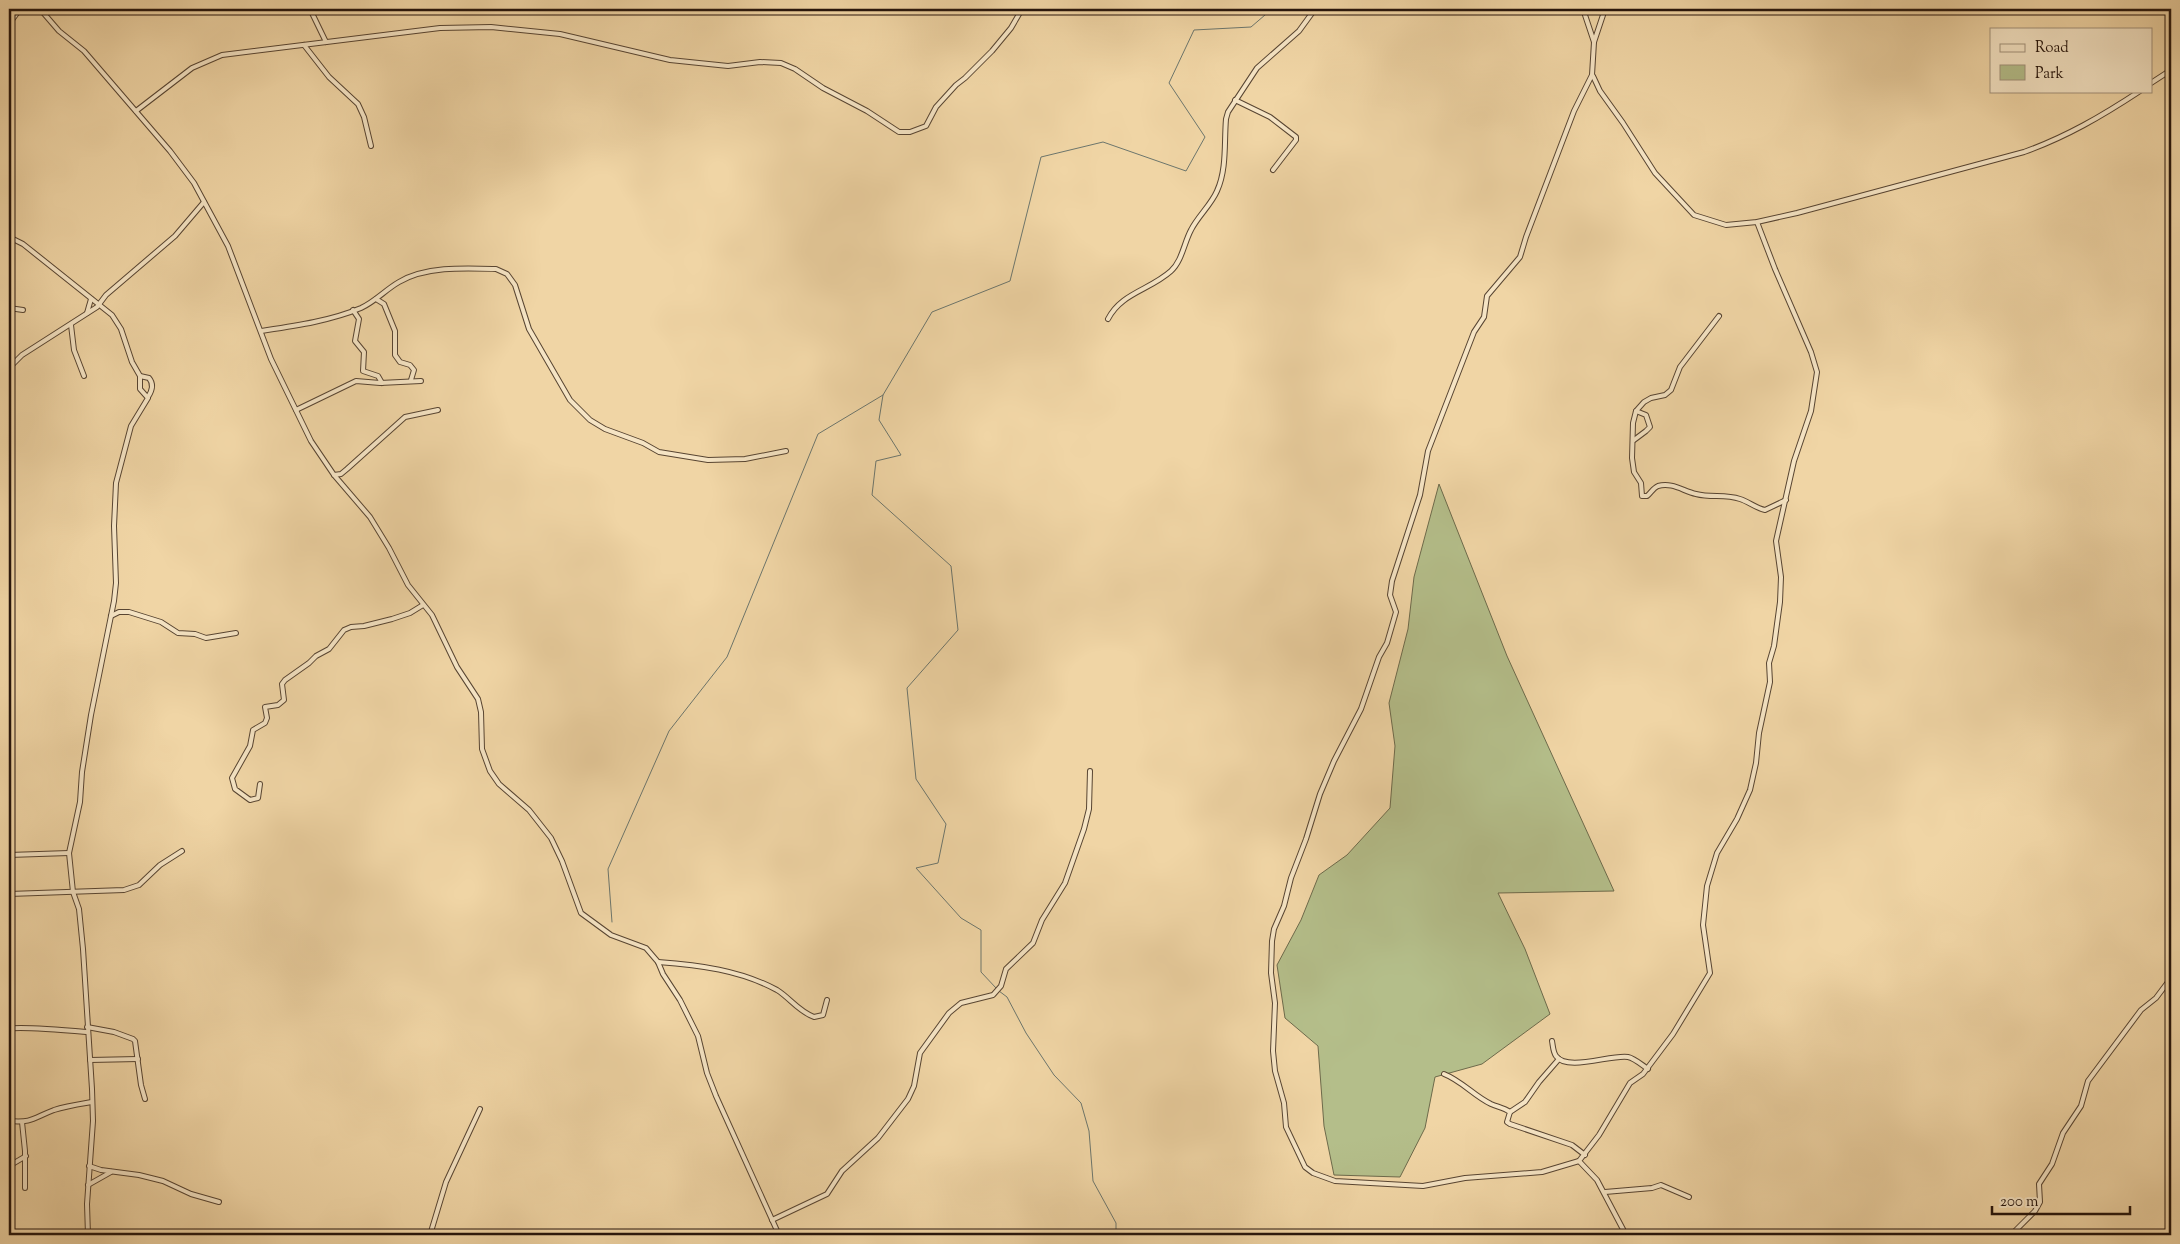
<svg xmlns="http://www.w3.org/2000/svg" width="2180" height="1244" font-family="'Sorts Mill Goudy',serif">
<rect width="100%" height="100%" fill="#f0d5a5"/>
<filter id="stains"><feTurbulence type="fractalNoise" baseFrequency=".004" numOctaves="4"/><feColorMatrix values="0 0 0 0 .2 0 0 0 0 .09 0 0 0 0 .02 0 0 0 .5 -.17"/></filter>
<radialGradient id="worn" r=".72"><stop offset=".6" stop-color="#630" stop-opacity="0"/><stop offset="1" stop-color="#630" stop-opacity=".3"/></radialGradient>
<polygon fill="#b4be8a" stroke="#6d6a4b" points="1439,484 1507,656 1614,891 1498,893 1525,949 1550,1014 1482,1064 1435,1077 1425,1128 1400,1177 1334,1175 1324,1126 1318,1046 1285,1018 1277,965 1301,920 1319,875 1347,855 1390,808 1395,746 1389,703 1408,629 1414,577"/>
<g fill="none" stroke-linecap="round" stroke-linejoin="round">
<g stroke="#6c766d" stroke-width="1">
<polyline points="612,922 608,869 669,731 727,657 818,434 883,395"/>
<polyline points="996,988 981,972 981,930 961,918 916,868 938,863 946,824 916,779 907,688 958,630 951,566 872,495 876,461 901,455 879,420 883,395 932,312 1010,281 1041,157 1103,142 1186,171 1205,137 1169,83 1194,30 1251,27 1272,9"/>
<polyline points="999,991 1007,997 1026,1033 1054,1075 1081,1103 1089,1131 1093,1181 1116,1223 1116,1235"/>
</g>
<defs>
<g id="street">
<polyline points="40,9 59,31 84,51 170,151 194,183 228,246 271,359 311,441 334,475 370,517 389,548 408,585 432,615 457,667 478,699 481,712 482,749 490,771 499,784 529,810 551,838 562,861 581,913 611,935 646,948 658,962 663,974 680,1000 698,1036 707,1073 716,1096 779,1235"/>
<polyline points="310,9 326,42"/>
<polyline points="9,24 20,9"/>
<polyline points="1594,42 1605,9"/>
<polyline points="304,45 329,77 358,104 364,117 371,146"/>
<path d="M1593,76l7,15 23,32 32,50 39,42 32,10 31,-3 40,-9 227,-61c42,-15 78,-36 116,-61"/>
<polyline points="2151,83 2171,70"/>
<polyline points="1235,100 1270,117 1296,137 1296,140 1273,170"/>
<polyline points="136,111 192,68 222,55 440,28 491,27 560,34 670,60 728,66 760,62 781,63 795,69 823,88 867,111 899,132 910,132 926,126 936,107 956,85 965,78 992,51 1011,28 1022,9"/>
<polyline points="9,237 23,244 112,315 121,329 132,362 140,376 140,389 148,398 131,426 116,483 114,526 116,583 114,601 91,715 82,772 80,802 69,853 73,892 79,909 83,949 92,1089 93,1121 87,1204 88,1235"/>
<polyline points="376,299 384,304 395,331 395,355 400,362 410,365 414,370 411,380"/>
<polyline points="9,308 23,310"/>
<polyline points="353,310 359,319 355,341 364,352 363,371 378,376 382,383"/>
<polyline points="87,313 91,299"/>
<path d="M1719,316l-39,51 -9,23 -6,5 -14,3 -7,4 -8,9 -3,12 -1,35 2,14 7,11 1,13h5c4,-3 6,-8 11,-10 14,-4 25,5 38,8 15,4 29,0 44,5 9,3 16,9 25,11l21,-10"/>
<path d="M1108,319c13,-26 42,-29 63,-48 11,-10 13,-28 20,-41 7,-14 20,-25 26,-39 10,-22 7,-48 9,-72l2,-7 29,-44 42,-37 16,-22"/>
<polyline points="71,325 74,350 84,376"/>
<path d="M261,331c33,-5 69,-10 100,-23 15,-7 24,-18 38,-26 27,-16 66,-14 97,-13l11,5 8,11 14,44 41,71 20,20 15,9 38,14 16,9 49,8 37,-1 41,-8"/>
<polyline points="9,368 22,355 97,307 106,295 175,236 204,202"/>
<path d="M140,376l9,2c5,6 3,13 -1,19"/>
<polyline points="296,410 356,381 380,383 421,381"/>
<polyline points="1634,440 1646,431 1650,427 1646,415 1636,411"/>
<polyline points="334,475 341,474 347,469 405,417 438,410"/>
<polyline points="111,616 119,612 129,612 161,622 178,633 195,634 206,638 236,633"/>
<polyline points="260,784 258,798 250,800 235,789 232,778 250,746 253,730 265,723 267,718 265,707 278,705 284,700 282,684 285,680 309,663 316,656 329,649 344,630 351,627 364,626 392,619 410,613 423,605"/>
<polyline points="9,855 69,853"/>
<polyline points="9,894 124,890 139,885 160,865 182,851"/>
<path d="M658,962c41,3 82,8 119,28 13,8 21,21 37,27l9,-2 4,-15"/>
<polyline points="87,1027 114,1032 133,1039 135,1041 141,1085 145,1099"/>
<path d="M9,1029c7,-3 66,2 78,3"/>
<path d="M1552,1041c1,5 1,11 4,15 11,16 56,-2 72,1 6,1 14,8 20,12"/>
<polyline points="90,1060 138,1059"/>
<path d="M1444,1074c18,7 30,22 47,30 7,3 13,4 19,8l-3,10 3,2 62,21 13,10"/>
<polyline points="1510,1112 1525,1102 1539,1082 1559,1059"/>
<path d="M9,1121c24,2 24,-3 45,-11 12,-4 26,-6 38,-8"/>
<polyline points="22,1122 25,1151 25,1188"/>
<polyline points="1579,1161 1542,1172 1465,1178 1423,1186 1335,1181 1313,1173 1305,1167 1286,1127 1284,1103 1275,1071 1273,1051 1275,1003 1271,973 1272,941 1274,929 1284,906 1291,878 1306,839 1320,794 1334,761 1361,709 1379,657 1387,643 1396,612 1390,595 1392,581 1420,495 1428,451 1474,332 1484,317 1487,296 1520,257 1526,237 1574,111 1592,75 1594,42 1583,9"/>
<polyline points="9,1166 26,1156"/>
<polyline points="89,1166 101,1170 139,1175 163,1181 191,1194 219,1202"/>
<polyline points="88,1185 111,1172"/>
<polyline points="1605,1192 1652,1188 1661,1185 1689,1197"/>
<polyline points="772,1220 827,1194 842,1171 878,1138 908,1099 914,1086 920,1053 949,1013 961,1003 993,995 1001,986 1006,969 1033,943 1042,920 1065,883 1084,829 1089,809 1090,771"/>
<polyline points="430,1235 446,1182 480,1109"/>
<polyline points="1626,1235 1597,1180 1579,1161 1599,1135 1630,1083 1643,1074 1673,1034 1710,973 1703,925 1707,886 1717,853 1737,819 1750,790 1756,763 1759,733 1770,682 1769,663 1774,646 1780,602 1781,577 1776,541 1794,461 1811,411 1817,372 1811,352 1775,269 1757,222"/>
<polyline points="2011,1235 2035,1211 2040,1202 2039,1184 2052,1164 2063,1133 2081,1106 2088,1081 2141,1010 2156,998 2171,978"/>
</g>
</defs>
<use href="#street" stroke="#584532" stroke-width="6"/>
<use href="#street" stroke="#f5e4c4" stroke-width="4"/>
</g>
<rect width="2180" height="1244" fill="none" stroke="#f0d5a5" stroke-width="30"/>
<rect x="10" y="10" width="2160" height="1224" fill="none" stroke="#26150c" stroke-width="2.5"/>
<rect x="15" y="15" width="2150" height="1214" fill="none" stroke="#26150c"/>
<rect x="1990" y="28" width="162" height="65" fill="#f5e4c4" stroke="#a2917a"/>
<rect x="2000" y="44" width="25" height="8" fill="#f5e4c4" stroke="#a2917a"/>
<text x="2035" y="52" font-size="15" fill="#26150c">Road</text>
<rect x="2000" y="65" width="25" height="15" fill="#b4be8a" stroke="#a2917a"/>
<text x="2035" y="78" font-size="15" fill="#26150c">Park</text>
<path d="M1992 1206v8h138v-8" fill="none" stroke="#26150c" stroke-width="2.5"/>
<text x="2000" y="1206" font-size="15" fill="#26150c" stroke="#f5e4c4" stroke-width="4" paint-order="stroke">200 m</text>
<rect width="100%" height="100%" filter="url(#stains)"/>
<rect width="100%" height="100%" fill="url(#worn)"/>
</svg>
